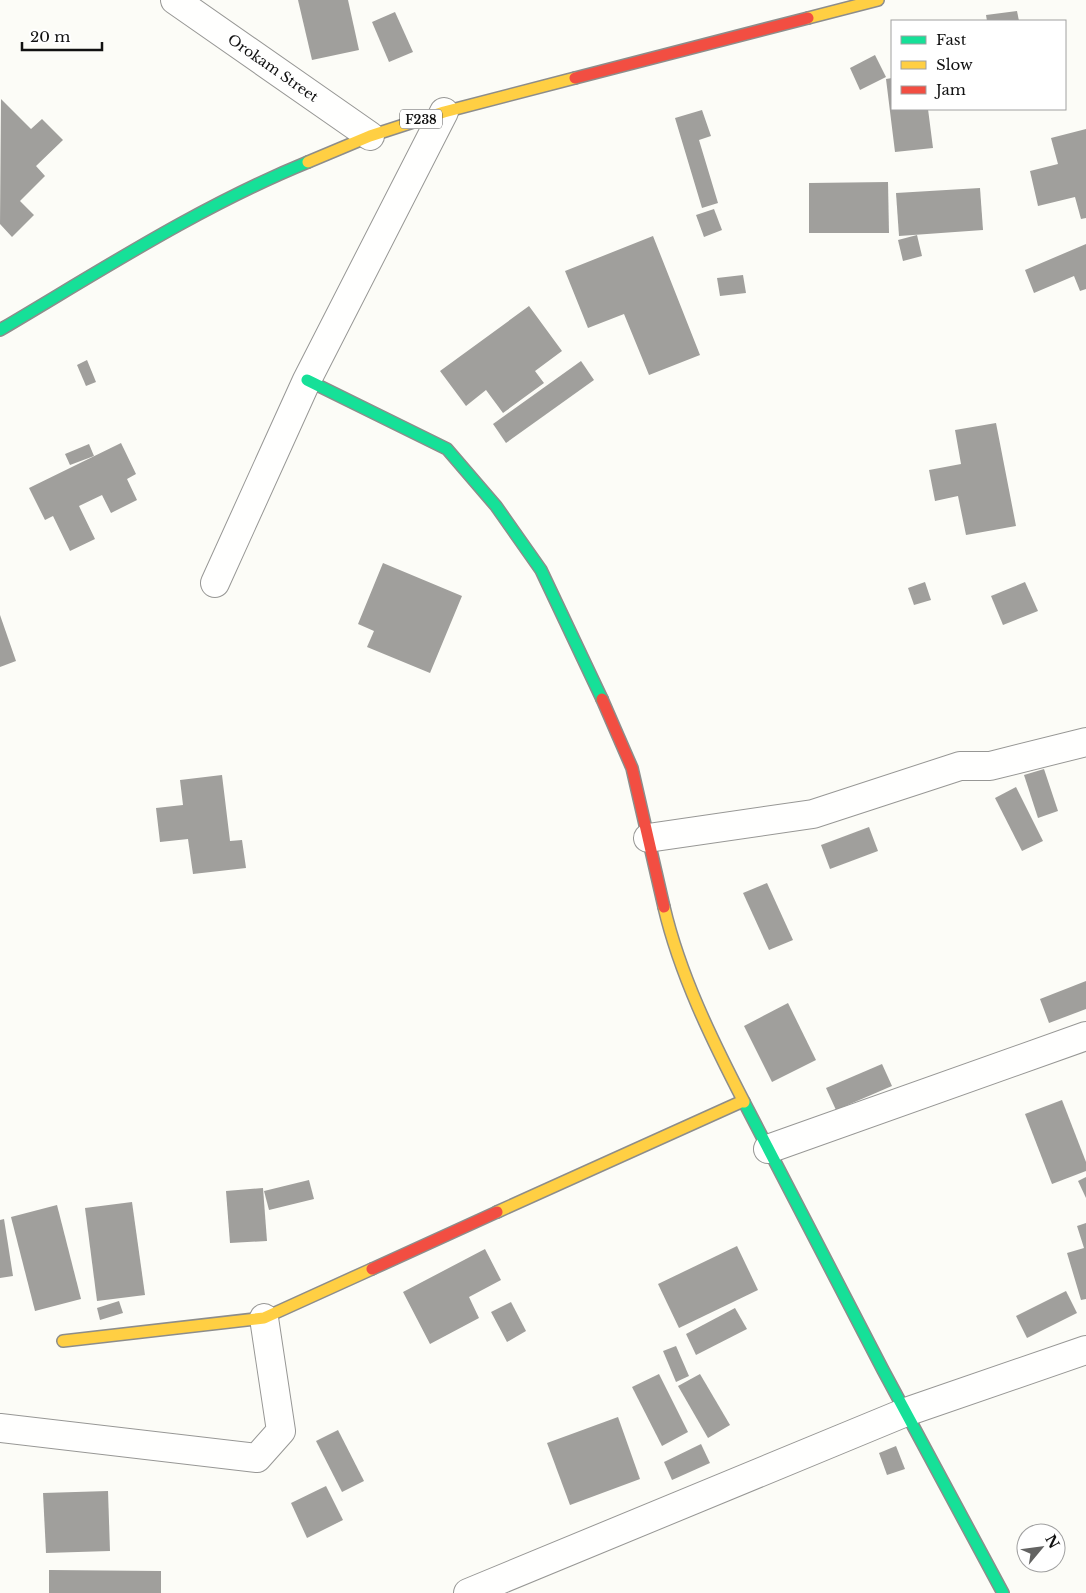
<svg xmlns="http://www.w3.org/2000/svg" width="1086" height="1593" font-family="'Libre Baskerville',serif">
<rect width="100%" height="100%" fill="#fcfcf7"/>
<g fill="#a09f9c">
<polygon points="298,0 348,0 359,50 312,60"/>
<polygon points="1017,11 1019,21 987,21 986,15"/>
<polygon points="395,12 413,52 389,62 372,22"/>
<polygon points="875,55 886,77 860,90 850,68"/>
<polygon points="892,78 892,109 928,109 933,148 895,152 886,79"/>
<polygon points="1,99 31,129 42,119 63,140 36,166 45,176 20,201 34,215 12,237 0,224"/>
<polygon points="702,110 711,136 699,140 718,203 702,208 675,118"/>
<polygon points="1086,129 1086,218 1081,219 1075,197 1038,206 1030,171 1058,164 1051,138"/>
<polygon points="888,182 889,233 809,233 809,183"/>
<polygon points="980,188 983,230 899,236 896,193"/>
<polygon points="714,209 722,230 704,237 696,215"/>
<polygon points="917,235 922,256 903,261 898,240"/>
<polygon points="653,236 700,355 649,375 624,314 588,328 565,271"/>
<polygon points="1086,244 1086,289 1080,291 1074,276 1034,293 1025,270"/>
<polygon points="743,275 746,293 720,296 717,278"/>
<polygon points="529,306 562,351 535,371 544,383 503,413 486,390 466,406 440,371"/>
<polygon points="87,360 96,382 86,386 77,365"/>
<polygon points="581,361 594,380 506,443 493,424"/>
<polygon points="996,423 1016,526 966,535 958,496 935,501 929,470 961,464 955,430"/>
<polygon points="121,443 136,474 127,479 137,500 111,513 102,495 79,506 95,539 70,551 53,516 45,520 29,488"/>
<polygon points="89,444 94,456 70,465 65,454"/>
<polygon points="383,563 462,596 430,673 367,647 374,631 358,624"/>
<polygon points="925,582 931,600 914,605 908,588"/>
<polygon points="1025,582 1038,611 1003,625 991,596"/>
<polygon points="0,615 16,661 0,667"/>
<polygon points="1044,769 1058,811 1038,818 1024,775"/>
<polygon points="222,775 230,841 242,840 246,868 193,874 188,839 160,842 156,808 183,805 180,780"/>
<polygon points="1016,787 1043,841 1022,851 995,798"/>
<polygon points="869,827 878,851 830,869 821,845"/>
<polygon points="767,883 793,940 769,950 743,893"/>
<polygon points="1086,981 1086,1009 1049,1023 1040,999"/>
<polygon points="788,1003 816,1060 772,1082 744,1026"/>
<polygon points="882,1064 892,1086 836,1110 826,1088"/>
<polygon points="1062,1100 1086,1162 1086,1171 1052,1184 1025,1114"/>
<polygon points="1086,1177 1086,1198 1078,1181"/>
<polygon points="309,1180 314,1199 269,1210 264,1191"/>
<polygon points="263,1188 267,1241 230,1243 226,1191"/>
<polygon points="132,1202 145,1295 97,1301 85,1208"/>
<polygon points="57,1205 81,1299 35,1311 11,1217"/>
<polygon points="4,1219 13,1276 0,1278 0,1220"/>
<polygon points="1086,1223 1086,1299 1081,1300 1067,1253 1084,1248 1077,1226"/>
<polygon points="737,1246 758,1290 679,1328 658,1284"/>
<polygon points="485,1249 501,1280 469,1297 479,1318 430,1344 403,1292"/>
<polygon points="1066,1291 1077,1313 1027,1338 1016,1316"/>
<polygon points="119,1301 123,1313 100,1320 97,1308"/>
<polygon points="511,1302 526,1331 507,1342 491,1312"/>
<polygon points="735,1308 747,1329 696,1355 686,1334"/>
<polygon points="676,1346 689,1376 676,1382 663,1351"/>
<polygon points="659,1374 688,1432 662,1446 632,1387"/>
<polygon points="700,1374 730,1425 708,1438 678,1386"/>
<polygon points="618,1417 640,1479 570,1505 547,1443"/>
<polygon points="338,1430 364,1481 342,1492 316,1441"/>
<polygon points="701,1444 710,1463 672,1480 664,1462"/>
<polygon points="896,1446 905,1469 887,1475 879,1453"/>
<polygon points="326,1486 343,1520 307,1538 291,1503"/>
<polygon points="108,1491 110,1551 46,1553 43,1493"/>
<polygon points="49,1570 161,1571 161,1593 49,1593"/>
</g>
<g fill="none" stroke-linecap="round" stroke-linejoin="round">
<defs>
<g id="street">
<polyline points="175,0 370,136"/>
<polyline points="215,583 307,380 444,112"/>
<polyline points="648,838 813,814 960,766 990,766 1086,742"/>
<polyline points="768,1149 1086,1036"/>
<polyline points="0,1428 257,1458 281,1431 264,1318"/>
<polyline points="468,1593 906,1412 1086,1350"/>
</g>
<g id="fast">
<path d="M0,330c100,-59 200,-124 308,-168"/>
<polyline points="307,380 447,449 496,506 541,570 602,699"/>
<polyline points="744,1102 883,1370 1003,1593"/>
</g>
<g id="slow">
<polyline points="808,18 878,0"/>
<polyline points="308,162 370,136 444,112 575,78"/>
<path d="M664,907c16,68 48,133 80,195"/>
<polyline points="497,1212 743,1101"/>
<polyline points="63,1341 264,1318 372,1269"/>
</g>
<g id="jam">
<polyline points="575,78 808,18"/>
<polyline points="602,699 632,768 664,907"/>
<polyline points="372,1269 497,1212"/>
</g>
</defs>
<use href="#street" stroke="#979795" stroke-width="30"/>
<use href="#fast" stroke="#8d8d8b" stroke-width="14"/>
<use href="#slow" stroke="#8d8d8b" stroke-width="14"/>
<use href="#jam" stroke="#8d8d8b" stroke-width="14"/>
<use href="#street" stroke="#fffffe" stroke-width="28"/>
<use href="#fast" stroke="#16e098" stroke-width="11"/>
<use href="#slow" stroke="#ffcf43" stroke-width="11"/>
<use href="#jam" stroke="#f24e42" stroke-width="11"/>
</g>
<g text-anchor="middle" dominant-baseline="central" stroke-width="5" stroke-linejoin="round" paint-order="stroke">
<rect fill="#fff" stroke="#585858" stroke-width="1" x="400" y="109.5" width="42" height="19" rx="4"/>
<g font-size="12" font-weight="bold" fill="#111">
<text x="421" y="119">F238</text>
</g>
<g font-size="14" fill="#111" stroke="#fff">
<text transform="translate(273 68) rotate(35)">Orokam Street</text>
</g>
</g>
<rect x="891" y="20" width="175" height="90" fill="#ffffff" stroke="#a0a0a0"/>
<rect x="901" y="36" width="25" height="8" fill="#16e098" stroke="#a0a0a0"/>
<text x="936" y="45" font-size="15" fill="#111111">Fast</text>
<rect x="901" y="61" width="25" height="8" fill="#ffcf43" stroke="#a0a0a0"/>
<text x="936" y="70" font-size="15" fill="#111111">Slow</text>
<rect x="901" y="86" width="25" height="8" fill="#f24e42" stroke="#a0a0a0"/>
<text x="936" y="95" font-size="15" fill="#111111">Jam</text>
<g transform="translate(1041 1548) rotate(61)"><circle r="24" fill="#ffffff" stroke="#a0a0a0"/>
<path d="M0-4L9 19L0 12L-9 19Z" fill="#636362"/>
<text y="-8" font-size="14" font-weight="bold" text-anchor="middle" fill="#111111">N</text>
</g>
<path d="M22 42v8h80v-8" fill="none" stroke="#111111" stroke-width="2.5"/>
<text x="30" y="42" font-size="15" fill="#111111" stroke="#ffffff" stroke-width="4" paint-order="stroke">20 m</text>
</svg>
